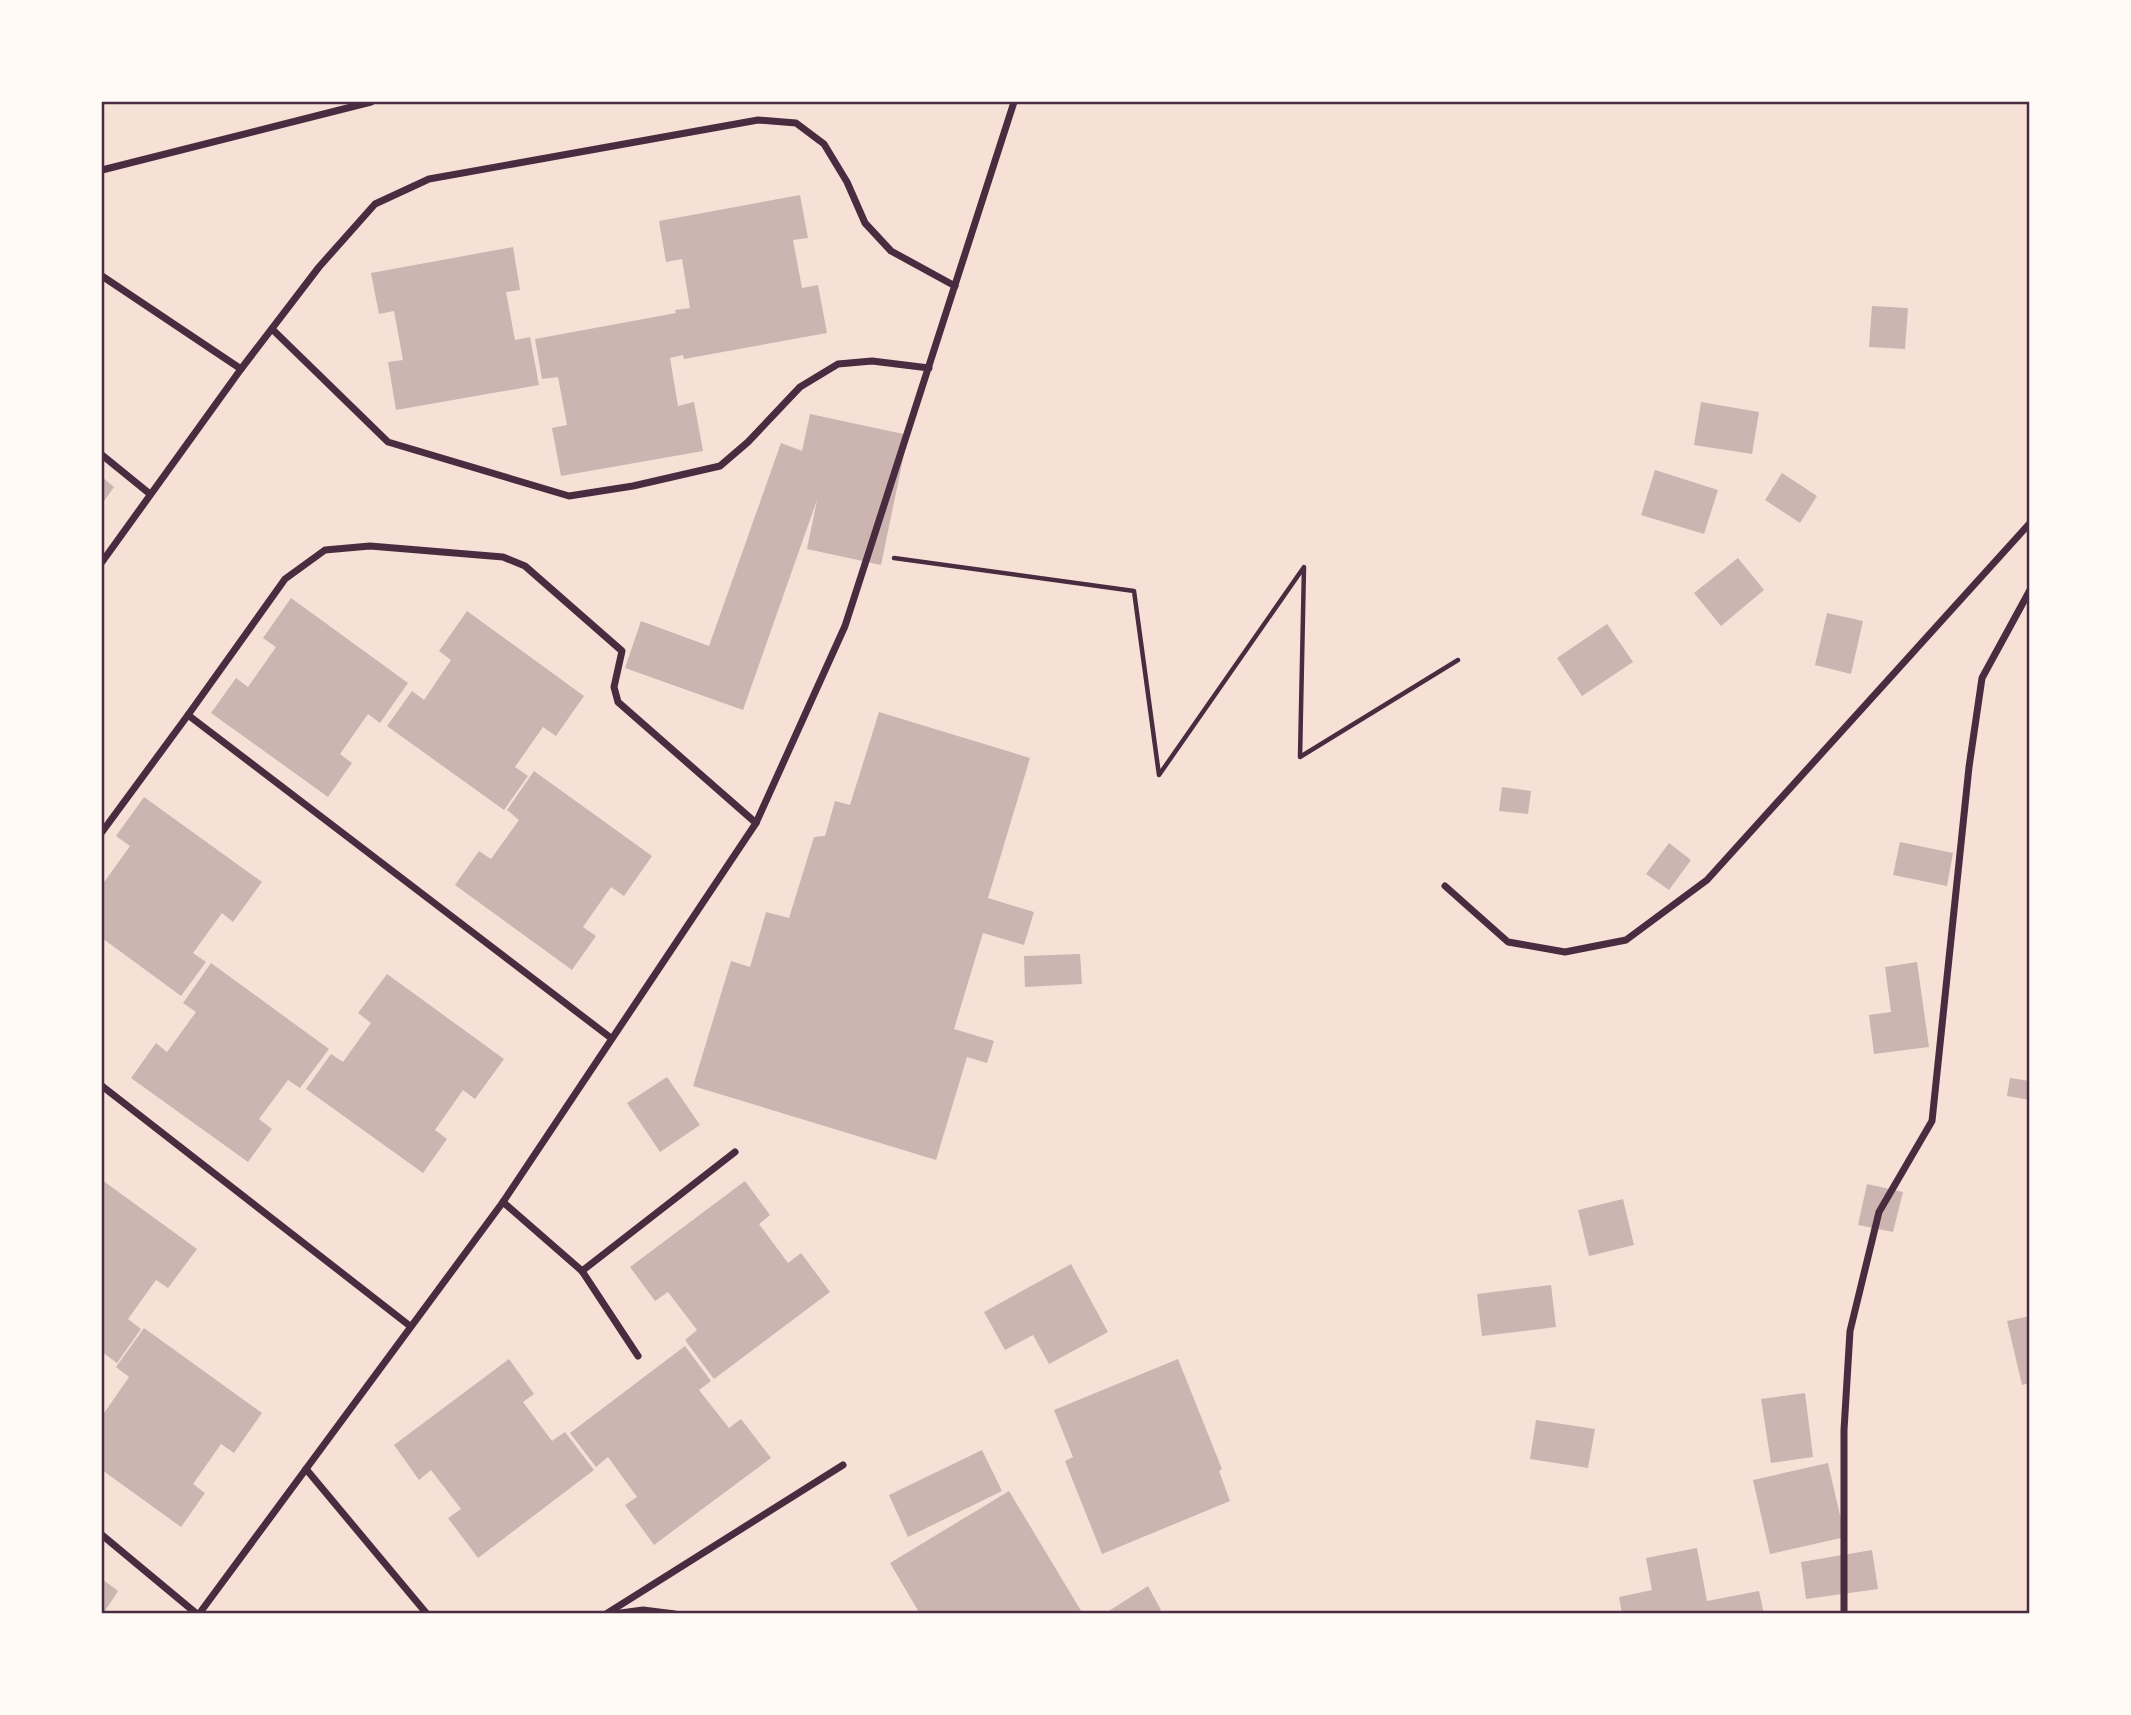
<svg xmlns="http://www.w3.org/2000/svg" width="2131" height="1715" font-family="'Space Grotesk',sans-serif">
<rect width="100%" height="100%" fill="#f7e1d7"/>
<g fill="#ccb4b1">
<polygon points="800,195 808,238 793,240 802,288 818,285 827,333 684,359 683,355 670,358 678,406 694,402 703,451 561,476 552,428 567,425 558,377 542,379 535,339 676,313 675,310 690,308 682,259 666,262 659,221"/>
<polygon points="513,247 520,290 506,292 515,340 530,337 539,385 396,410 388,362 403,360 394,311 379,314 371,273"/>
<polygon points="1872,306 1908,308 1905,349 1869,347"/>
<polygon points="1701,402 1759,412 1752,454 1694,445"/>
<polygon points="810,414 908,435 881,565 807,549 817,500 743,710 625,668 641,621 709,646 781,443 802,451"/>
<polygon points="1655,470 1718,490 1704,534 1641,515"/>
<polygon points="1782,473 1817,496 1800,523 1765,500"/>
<polygon points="102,477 114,487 102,504"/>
<polygon points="1738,558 1764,590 1721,626 1694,593"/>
<polygon points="291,598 408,683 380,723 368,714 340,754 352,763 328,797 211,713 236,678 248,687 276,647 263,638"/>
<polygon points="467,611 584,696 556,736 543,727 515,767 528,776 504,810 387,726 412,691 424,700 451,660 439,651"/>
<polygon points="1827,613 1863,621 1851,674 1815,665"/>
<polygon points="1607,624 1633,662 1582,696 1557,658"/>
<polygon points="879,712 1030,758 988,898 1034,912 1024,945 983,933 954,1029 994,1041 987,1063 967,1057 936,1160 693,1086 731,961 750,967 766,912 789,918 814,837 825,836 835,801 850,805"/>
<polygon points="534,771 652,856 624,896 611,887 583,927 596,936 572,970 455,885 479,851 491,859 519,820 507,810"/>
<polygon points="1502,787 1531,791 1528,814 1499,811"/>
<polygon points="144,797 262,882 233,922 222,913 193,953 206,962 181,996 102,938 102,885 130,846 116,836"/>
<polygon points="1900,842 1953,853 1947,886 1893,875"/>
<polygon points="1669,843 1691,860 1669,890 1646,874"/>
<polygon points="1080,954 1082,984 1025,987 1024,956"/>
<polygon points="1917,962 1929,1047 1874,1054 1869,1015 1891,1012 1885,967"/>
<polygon points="211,963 329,1049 300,1088 288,1080 259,1119 272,1129 248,1162 131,1078 156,1043 167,1052 196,1012 183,1003"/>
<polygon points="387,974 504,1059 475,1099 463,1090 435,1130 447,1139 423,1173 306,1089 331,1054 343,1062 371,1023 358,1013"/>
<polygon points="667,1077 700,1125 660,1152 627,1103"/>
<polygon points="2010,1078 2030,1081 2030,1100 2007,1096"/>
<polygon points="102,1180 197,1249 168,1288 156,1280 128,1319 141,1329 117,1363 102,1352"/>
<polygon points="745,1181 770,1215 759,1224 788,1263 801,1253 830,1292 714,1379 685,1340 697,1330 668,1292 655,1301 630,1267"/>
<polygon points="1867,1184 1903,1192 1893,1232 1858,1225"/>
<polygon points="1623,1199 1634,1245 1589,1256 1578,1210"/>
<polygon points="1071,1264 1108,1332 1049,1364 1033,1335 1005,1350 984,1312"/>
<polygon points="1551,1285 1556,1327 1482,1336 1477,1294"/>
<polygon points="2030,1316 2030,1383 2022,1385 2007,1321"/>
<polygon points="144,1328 262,1413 234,1453 221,1444 193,1484 205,1493 181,1527 102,1470 102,1416 129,1377 116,1367"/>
<polygon points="685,1346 711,1381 699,1390 729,1428 741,1419 771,1458 654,1545 625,1505 637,1497 608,1457 596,1467 570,1433"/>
<polygon points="509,1359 534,1394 523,1402 552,1441 565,1432 594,1470 478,1558 448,1518 461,1509 431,1470 419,1480 394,1445"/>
<polygon points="1178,1359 1222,1469 1219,1471 1230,1501 1102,1554 1065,1461 1073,1457 1054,1410"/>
<polygon points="1805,1393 1813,1457 1771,1463 1761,1399"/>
<polygon points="1536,1420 1595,1429 1588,1468 1530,1459"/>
<polygon points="982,1450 1002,1491 908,1537 889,1495"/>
<polygon points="1828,1463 1845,1537 1770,1554 1753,1480"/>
<polygon points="1009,1491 1083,1614 920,1614 890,1563"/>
<polygon points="1697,1548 1707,1601 1759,1591 1764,1614 1622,1614 1619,1597 1652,1590 1646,1558"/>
<polygon points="1872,1550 1878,1589 1806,1599 1801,1562"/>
<polygon points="102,1579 118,1591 103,1614 102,1614"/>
<polygon points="1148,1586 1161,1610 1155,1614 1104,1614"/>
</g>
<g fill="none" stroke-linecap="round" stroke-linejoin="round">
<polyline stroke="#4a2c40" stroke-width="4.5" points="894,558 1134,591 1159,775 1304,567 1300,757 1458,660"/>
<g stroke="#4a2c40" stroke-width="7">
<polyline points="102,170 371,102"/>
<polyline points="102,276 241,369"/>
<polyline points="272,329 388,442 569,496 633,486 720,466 748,442 800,387 838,364 872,361 929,368"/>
<polyline points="102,455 150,494"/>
<polyline points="102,562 241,369 319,267 375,204 429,179 758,120 796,123 824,144 847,182 865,223 891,251 955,286"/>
<polyline points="188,715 611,1038"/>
<polyline points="102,832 188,715 285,579 325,550 370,546 503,557 525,566 622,651 614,687 618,702 756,823"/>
<polyline points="1445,886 1508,942 1565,952 1626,940 1707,880 2030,523"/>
<polyline points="102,1086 410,1326"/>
<polyline points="503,1202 582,1271 638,1356"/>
<polyline points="582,1271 735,1152"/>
<polyline points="306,1469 427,1614"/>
<polyline points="102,1535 197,1614"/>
<polyline points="199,1614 503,1202 756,823 845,626 1014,102"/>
<polyline points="606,1614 843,1465"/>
<polyline points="613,1614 643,1610 675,1614"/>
<polyline points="1844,1614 1844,1430 1850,1331 1879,1212 1932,1121 1969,767 1982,678 2030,590"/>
</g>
</g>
<rect width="2131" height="1715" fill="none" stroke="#fffaf5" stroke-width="206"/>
<rect x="103" y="103" width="1925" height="1509" fill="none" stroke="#4a2c40" stroke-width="2.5"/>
</svg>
